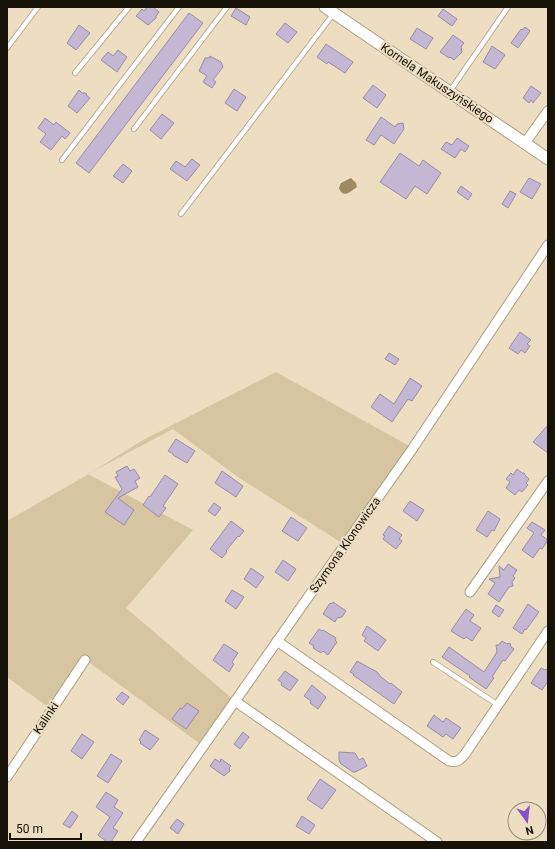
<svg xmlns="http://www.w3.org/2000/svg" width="555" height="849" font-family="Roboto,sans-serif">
<rect width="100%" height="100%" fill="#eddec2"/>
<polygon fill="#d7c4a0" points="276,372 413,448 345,545 238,477 173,429 88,474 193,530 126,608 235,701 203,746 86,660 52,710 7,677 7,521 87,475 143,440"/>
<path fill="#9f8b63" d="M351,178l5,5 1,4c-7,5 -14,12 -18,1l2,-5z"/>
<g fill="#c3b7d3" stroke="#988da7">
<polygon points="147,7 153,7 159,12 156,16 156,18 148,25 136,16 142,9 144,11"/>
<polygon points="236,8 250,17 246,25 231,16"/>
<polygon points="443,9 457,19 452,26 438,16"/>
<polygon points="189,13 203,23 89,173 76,163"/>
<polygon points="285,23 297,32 288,43 276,34"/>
<polygon points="79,25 90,33 76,50 67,43"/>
<polygon points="525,27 530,31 518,48 511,43 521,29 522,30"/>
<polygon points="417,28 433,38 426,49 410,39"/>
<polygon points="453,35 464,43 461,47 462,52 454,60 450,57 449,58 440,52"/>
<polygon points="326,44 353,62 345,73 328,62 327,64 317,57"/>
<polygon points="492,46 505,55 495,69 483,62"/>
<polygon points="118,50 127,57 117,72 101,60 108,52 113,56"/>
<polygon points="210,56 221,62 223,67 213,80 216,82 212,88 203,82 207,76 199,71 205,58 209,58"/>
<polygon points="373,85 386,95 377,108 363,98"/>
<polygon points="531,86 541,93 533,103 531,100 529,103 523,98"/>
<polygon points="234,89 246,97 237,111 225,103"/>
<polygon points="79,90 82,93 86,93 87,96 90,98 77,113 68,106"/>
<polygon points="162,114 174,123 161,139 150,130"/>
<polygon points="381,117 395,127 397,124 403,123 404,129 394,144 381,135 374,145 366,140"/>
<polygon points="45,118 54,125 56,122 70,133 65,139 62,136 51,150 40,142 46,134 38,128"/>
<polygon points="457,138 469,146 465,152 461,149 455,158 441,149 446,142 452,145"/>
<polygon points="400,153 419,166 423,160 441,173 427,194 415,186 406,199 380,182"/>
<polygon points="192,159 200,165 187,181 170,169 176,161 185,167"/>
<polygon points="123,164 132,171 123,183 113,176"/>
<polygon points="529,178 541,184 532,199 520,192"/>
<polygon points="461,186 472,194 468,200 457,192"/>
<polygon points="510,191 516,194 508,208 502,204"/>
<polygon points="520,332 531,340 527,344 530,346 525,353 521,350 518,354 509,348"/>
<polygon points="389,353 399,359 395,365 385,359"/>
<polygon points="410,378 422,386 412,401 408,399 392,422 371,407 380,394 394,404"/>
<polygon points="548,425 548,453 533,442"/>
<polygon points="176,439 195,451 187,463 173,455 173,454 168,451"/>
<polygon points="127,466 130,471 134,469 140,478 135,481 138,487 118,498 134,510 124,525 105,512 122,489 115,477 118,476 116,472"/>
<polygon points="517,469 522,473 524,473 525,475 529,479 526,483 528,485 522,492 519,490 515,495 506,488 510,482 506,479 511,473 513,475"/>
<polygon points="222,471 243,486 236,497 215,483"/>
<polygon points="165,475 178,484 163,506 166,508 159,517 143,505 149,496 150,497"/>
<polygon points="410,501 424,510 417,521 403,511"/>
<polygon points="214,503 221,508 215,516 208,511"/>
<polygon points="488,511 500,519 494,531 492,530 487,537 476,530"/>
<polygon points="291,517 307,528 298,541 282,531"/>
<polygon points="231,521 244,531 239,537 238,536 226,551 227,552 222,558 210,549"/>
<polygon points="532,522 545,530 541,535 548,540 542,549 540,548 533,558 522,550 534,533 527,528"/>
<polygon points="389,526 402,535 399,539 402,541 396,549 383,539 385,536 383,535"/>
<polygon points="283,560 296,569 288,581 275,572"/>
<polygon points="508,564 517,570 513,576 515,578 512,582 513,586 509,587 499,602 488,594 495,583 489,579 500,577 499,566 504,570"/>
<polygon points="251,568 264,577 256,588 244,579"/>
<polygon points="232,590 244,597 236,609 225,601"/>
<polygon points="333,602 346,611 342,617 337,618 335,622 323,614 330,603 331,604"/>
<polygon points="528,604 539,612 526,630 525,629 522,634 513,628"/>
<polygon points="496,605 504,610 499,617 492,612"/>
<polygon points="466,609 474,615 470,621 481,628 472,641 466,637 464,639 451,631"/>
<polygon points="367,626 386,640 378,651 364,641 366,638 362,635"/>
<polygon points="319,629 322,631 323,630 336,638 335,640 337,642 328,655 323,651 321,653 313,648 314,646 309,643"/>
<polygon points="502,641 507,644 510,643 511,647 514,649 505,661 503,660 492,677 494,678 486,689 469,677 470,676 442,657 449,647 484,672 497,652 496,645 499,645"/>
<polygon points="224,644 238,653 232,662 234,664 229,672 213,660"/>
<polygon points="357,661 377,672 381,677 390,684 391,683 402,692 394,704 353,675 354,674 350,672"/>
<polygon points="541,668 545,670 548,669 548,681 542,690 531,683"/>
<polygon points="285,671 298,680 290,691 281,685 282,683 278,680"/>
<polygon points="312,685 326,697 318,709 310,703 311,701 304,696"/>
<polygon points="122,692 129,697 123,705 116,699"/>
<polygon points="187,703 199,711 186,729 172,719 180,708 182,709"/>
<polygon points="434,715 443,722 446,718 461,728 453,739 446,734 443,737 427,726"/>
<polygon points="145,730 159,739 150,750 140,743 141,742 139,740"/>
<polygon points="243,732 249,737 240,749 234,744"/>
<polygon points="82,734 94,742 82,759 71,751"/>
<polygon points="339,752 355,753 359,760 363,758 367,766 355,772 353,772 341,764 339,760"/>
<polygon points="111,754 122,761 108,783 97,776"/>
<polygon points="215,759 220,762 221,759 231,766 229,768 230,771 224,776 210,766"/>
<polygon points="320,779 336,790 322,809 307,799"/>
<polygon points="106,792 118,800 114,807 123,813 113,828 118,831 111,842 107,842 98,835 110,817 96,807"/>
<polygon points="72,811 78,816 70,828 63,824"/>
<polygon points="302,816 315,825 309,834 296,826"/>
<polygon points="177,819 184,824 178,834 170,828"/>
</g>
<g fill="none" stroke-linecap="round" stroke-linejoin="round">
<defs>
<g id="service">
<polyline points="7,48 38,7"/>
<polyline points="75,73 129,7"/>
<polyline points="450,91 508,7"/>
<polyline points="134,129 227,7"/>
<polyline points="62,160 179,7"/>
<polyline points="181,214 334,13"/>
<polyline points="433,662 498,705"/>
</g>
<g id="minor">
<polyline points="525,143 548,111"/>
<polyline points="470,592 548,481"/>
<path d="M277,641l172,120c8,2 11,-1 16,-7l83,-123"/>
<polyline points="235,701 437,842"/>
<polyline points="7,777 85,660"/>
<polyline points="136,842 413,448 548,245"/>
</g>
<polyline id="tertiary" points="325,7 548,159"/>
</defs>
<use href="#service" stroke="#ac9e84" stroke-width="6"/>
<use href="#minor" stroke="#ac9e84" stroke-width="11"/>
<use href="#tertiary" stroke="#ac9e84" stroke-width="13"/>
<use href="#service" stroke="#fff" stroke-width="4.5"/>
<use href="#minor" stroke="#fff" stroke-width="9"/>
<use href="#tertiary" stroke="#fff" stroke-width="11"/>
</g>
<g text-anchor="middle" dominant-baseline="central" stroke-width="4" stroke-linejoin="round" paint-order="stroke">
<g font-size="12" fill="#171208" stroke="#eddec2">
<text transform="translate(437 83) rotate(34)">Kornela Makuszyńskiego</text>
<text transform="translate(345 545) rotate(-55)">Szymona Klonowicza</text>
<text transform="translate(46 718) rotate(-56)">Kalinki</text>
</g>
</g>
<rect width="555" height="849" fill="none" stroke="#171208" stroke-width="16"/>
<g transform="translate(527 821) rotate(165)"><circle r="19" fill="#eddec2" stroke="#978c78"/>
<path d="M0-3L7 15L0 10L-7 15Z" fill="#8b4fc5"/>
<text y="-6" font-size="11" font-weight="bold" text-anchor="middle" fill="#171208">N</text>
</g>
<path d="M10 833v6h71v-6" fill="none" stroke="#171208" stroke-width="2"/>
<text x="16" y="833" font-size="12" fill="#171208" stroke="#eddec2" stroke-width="3" paint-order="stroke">50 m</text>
</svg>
